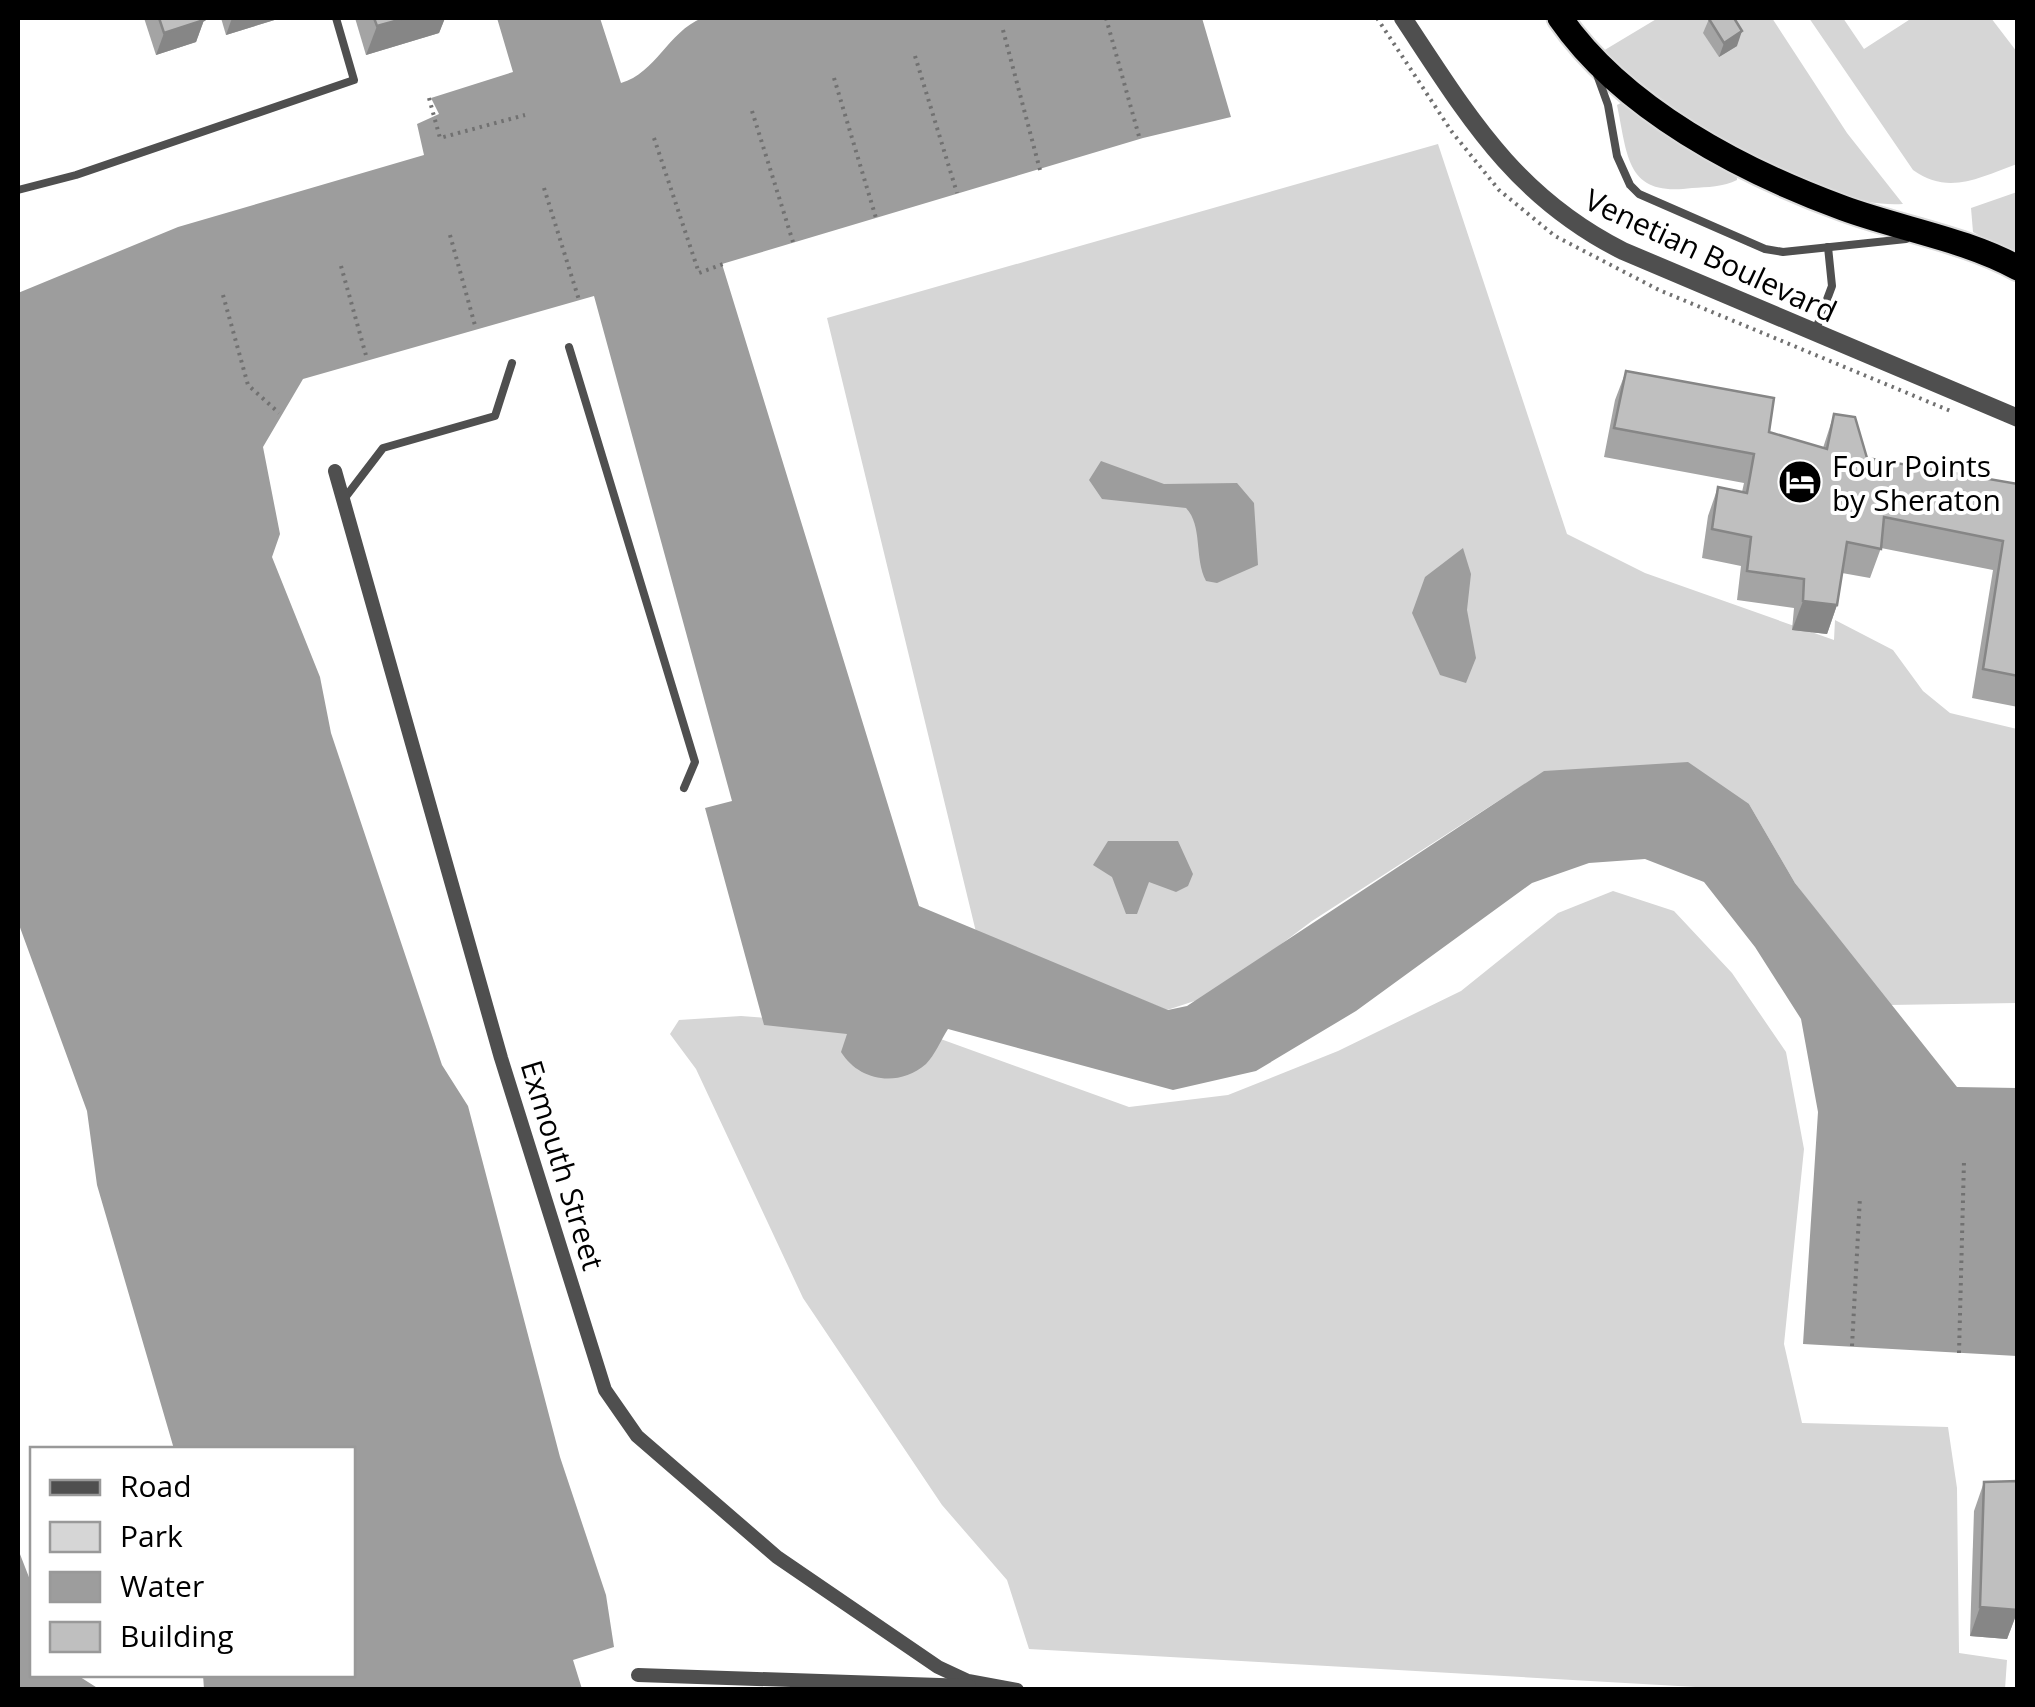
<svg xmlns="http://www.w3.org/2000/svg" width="2035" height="1707" font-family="'Open Sans',sans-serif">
<rect width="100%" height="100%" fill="#fff"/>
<g fill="#d6d6d6">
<path d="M1658,18h114l75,115 56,71c-95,6 -232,-92 -300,-153z"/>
<path d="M1809,18h34l21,31 48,-31h79l26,34v112c-37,13 -68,32 -104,6z"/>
<path d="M1625,101l112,72v7c-13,7 -30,7 -45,8 -66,9 -64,-31 -75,-83z"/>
<polygon points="1438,144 1567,534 1645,573 1834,640 1835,620 1893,650 1923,691 1950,713 2017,729 2017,1003 1889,1005 1795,883 1749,804 1512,792 1312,921 1213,995 1167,1010 976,932 827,318"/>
<polygon points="2017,192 2017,256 1973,232 1971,208"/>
<polygon points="1613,891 1674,911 1732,973 1786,1052 1804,1149 1784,1344 1802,1423 1948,1427 1957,1488 1959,1653 2007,1660 2005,1689 1731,1689 1029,1649 1007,1580 942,1505 803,1298 696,1069 670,1034 679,1020 741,1016 913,1029 1129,1107 1228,1095 1338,1051 1461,991 1558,913"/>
</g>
<g fill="#9d9d9d">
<path d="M497,18h103l21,65c35,-10 47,-51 81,-65h500l29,99 -88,21 -421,126 197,642 249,104 19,-4 357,-235 144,-9 61,42 46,79 162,204 60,1v268l-214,-12 15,-232 -17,-93 -46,-72 -51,-65 -59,-23 -56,4 -57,20 -176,128 -100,60 -83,19 -225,-61c-7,11 -13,26 -22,35 -28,24 -67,17 -85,-12l6,-18 -83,-9 -59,-217 27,-7 -138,-505 -291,83 -40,68 17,87 -8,23 48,120 11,56 111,332 26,41 92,351 46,138 8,52 -41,13 9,29h-378l-1,-14 149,-1v-224l-178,-1 -77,-264 -10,-74 -69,-189v-629l160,-66 246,-72 -7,-31 22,-10 -8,-16 82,-26z"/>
<path d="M1101,461l63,23 73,-1 17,20 4,62 -41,18 -11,-2c-12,-23 -3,-55 -20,-73l-84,-9 -13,-19z"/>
<polygon points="1463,548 1471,574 1467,610 1476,658 1466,683 1440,675 1412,613 1425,577"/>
<polygon points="1108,841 1178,841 1193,874 1188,886 1176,892 1149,882 1137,914 1126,914 1112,877 1093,865"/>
<polygon points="18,1549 32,1585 32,1674 77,1675 99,1689 18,1689"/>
</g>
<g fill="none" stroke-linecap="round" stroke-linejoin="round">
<defs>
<path id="motorway" d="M1560,18c63,91 182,153 283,190 57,21 122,31 175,60"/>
</defs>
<use href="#motorway" stroke="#dbdbdb" stroke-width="29"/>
<g stroke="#717171" stroke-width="4" stroke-dasharray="2.5 5" stroke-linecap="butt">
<polyline points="1106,18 1140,140"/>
<polyline points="1377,18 1452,132 1499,190 1555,236 1659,290 1953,412"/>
<polyline points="1003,30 1040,170"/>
<polyline points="915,56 957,193"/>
<polyline points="834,78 876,218"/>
<polyline points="429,98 440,138 525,115"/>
<polyline points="752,111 793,242"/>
<polyline points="654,138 699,273 723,264"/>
<polyline points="544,188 579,300"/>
<polyline points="450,235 476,329"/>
<polyline points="341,266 367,359"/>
<polyline points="223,295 248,385 279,413"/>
<polyline points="1852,1346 1860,1197"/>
<polyline points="1959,1353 1964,1161"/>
</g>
<g stroke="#4f4f4f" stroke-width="8">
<polyline points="1596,72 1608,105 1617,156 1630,185 1639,194 1765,249 1783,252 1906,239"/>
<polyline points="18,190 76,175 354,80 336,18"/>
<polyline points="1816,329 1832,286 1828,247"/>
<polyline points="569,347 695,762 684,788"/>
<polyline points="344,499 383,448 495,416 512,363"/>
</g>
<g stroke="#4f4f4f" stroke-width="14">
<polyline points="335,471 501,1058 605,1390 637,1436 777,1557 938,1667 968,1681 1017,1690"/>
<polyline points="638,1675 969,1686"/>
</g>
<path stroke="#4f4f4f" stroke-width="18" d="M1403,18c65,98 111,178 220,233l395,167"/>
<use href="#motorway" stroke="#000" stroke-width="25"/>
</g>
<g fill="#a4a4a4">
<polygon points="144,18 203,18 204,20 196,42 156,55"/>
<polygon points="221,18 281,18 226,35"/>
<polygon points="355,18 445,18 439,33 366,55"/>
<polygon points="1709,19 1737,46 1719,57 1703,33"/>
<polygon points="1626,371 1769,432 1823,448 1834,414 1867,458 2018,484 2018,707 1972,698 1993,570 1881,548 1870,578 1842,573 1837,605 1827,634 1792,630 1794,608 1737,600 1741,566 1702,558 1708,516 1718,487 1742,492 1744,483 1604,457 1615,400"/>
<polygon points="1984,1482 2018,1610 2007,1639 1970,1636 1974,1511"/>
</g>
<g fill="#868686">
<polygon points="232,18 281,18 226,35"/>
<polygon points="406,18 445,18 439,33 366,55 377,26"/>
<polygon points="204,20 196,42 156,55 164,33"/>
<polygon points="1742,31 1737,46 1719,57 1724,43"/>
<polygon points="1803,601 1837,605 1827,634 1792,630"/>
<polygon points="1980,1607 2018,1610 2007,1639 1970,1636"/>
</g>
<g fill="#bfbfbf" stroke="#868686" stroke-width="2.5">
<polygon points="159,18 203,18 204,20 164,33"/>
<polygon points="374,18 406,18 377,26"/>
<polygon points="1711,18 1734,18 1742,31 1724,43 1709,19"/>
<polygon points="1626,371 1774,398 1769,432 1827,449 1834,414 1855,417 1867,458 2018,484 2018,676 1983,669 2003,541 1884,517 1881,549 1847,542 1837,605 1803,601 1804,579 1747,571 1751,537 1712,529 1718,487 1747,493 1754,454 1614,428"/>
<polygon points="2018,1481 2018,1610 1980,1607 1984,1482"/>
</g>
<defs>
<symbol id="hotel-disc" viewBox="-11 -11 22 22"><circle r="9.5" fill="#000" stroke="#fff"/><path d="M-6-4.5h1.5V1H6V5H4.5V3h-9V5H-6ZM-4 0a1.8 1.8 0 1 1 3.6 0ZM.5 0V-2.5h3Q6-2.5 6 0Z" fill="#fff"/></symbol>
</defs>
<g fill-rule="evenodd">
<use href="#hotel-disc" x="1775" y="457" width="50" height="50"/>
</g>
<g text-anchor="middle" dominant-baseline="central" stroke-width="8" stroke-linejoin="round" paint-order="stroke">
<g font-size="30" fill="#000" stroke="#fff">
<text transform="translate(1711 255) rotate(25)">Venetian Boulevard</text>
<text transform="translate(563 1165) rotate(73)">Exmouth Street</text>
</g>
<g font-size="30" fill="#000" stroke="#fff" text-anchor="start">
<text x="1832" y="465">Four Points<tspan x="1832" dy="34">by Sheraton</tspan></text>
</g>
</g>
<rect width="2035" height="1707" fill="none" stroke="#000000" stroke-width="40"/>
<rect x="30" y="1447" width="325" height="230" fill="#ffffff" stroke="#999999" stroke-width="2.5"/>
<rect x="50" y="1480" width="50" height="15" fill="#4f4f4f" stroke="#999999" stroke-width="2.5"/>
<text x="120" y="1497" font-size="30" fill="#000000">Road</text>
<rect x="50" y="1522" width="50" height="30" fill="#d6d6d6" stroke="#999999" stroke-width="2.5"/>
<text x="120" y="1547" font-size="30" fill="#000000">Park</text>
<rect x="50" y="1572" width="50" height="30" fill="#9d9d9d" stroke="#999999" stroke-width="2.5"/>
<text x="120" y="1597" font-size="30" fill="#000000">Water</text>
<rect x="50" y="1622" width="50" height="30" fill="#bfbfbf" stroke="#999999" stroke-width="2.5"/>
<text x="120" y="1647" font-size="30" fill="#000000">Building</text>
</svg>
